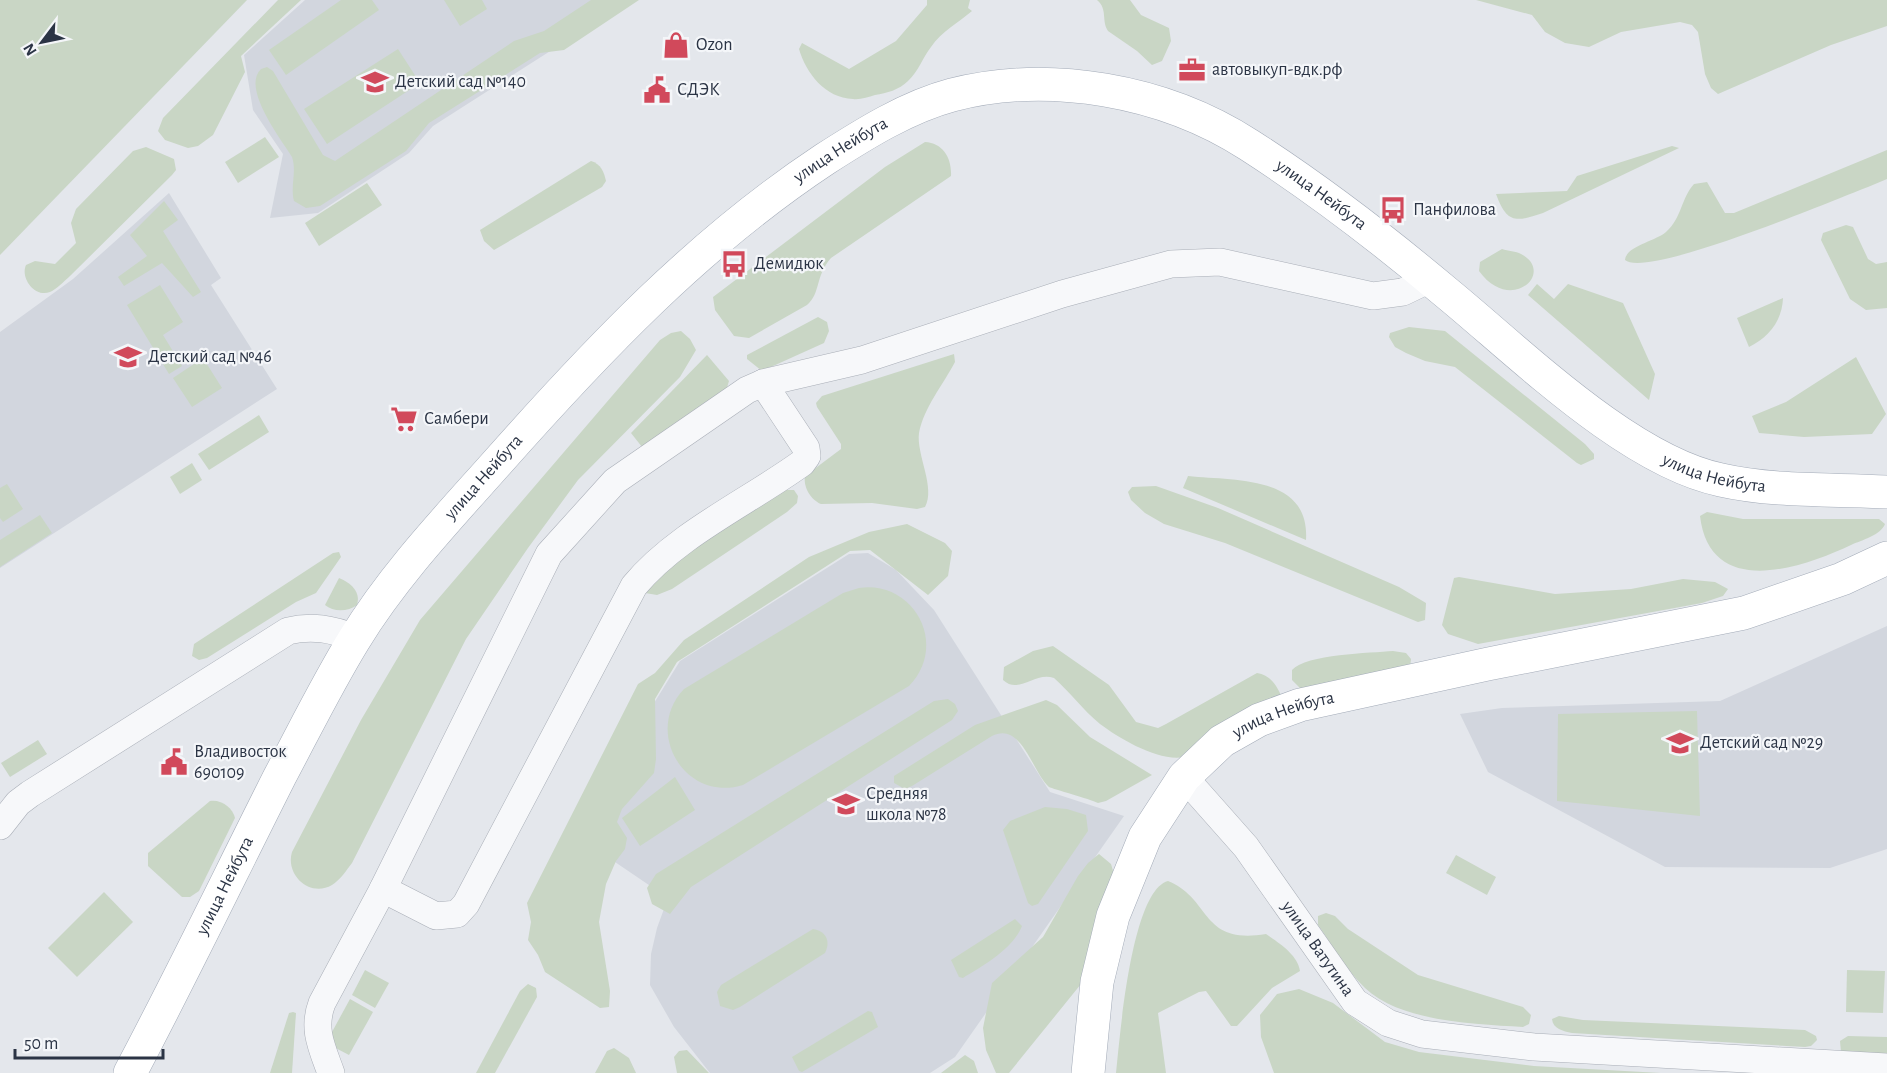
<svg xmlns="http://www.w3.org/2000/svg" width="1887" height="1073" font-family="'Alegreya Sans',sans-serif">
<rect width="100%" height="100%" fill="#e4e7ec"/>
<g fill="#d2d6de">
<polygon points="305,0 624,0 566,41 433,126 409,153 318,213 270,218 283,154 253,110 244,55"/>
<polygon points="169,193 221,278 211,285 277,389 0,568 0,332 73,279"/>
<polygon points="868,553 896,570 934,610 1050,792 1124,816 955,1057 930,1073 710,1073 674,1027 650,985 651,954 657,928 668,898 587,843 643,721 680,661 849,554"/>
<polygon points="1887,626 1887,849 1830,868 1665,867 1488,772 1460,714 1502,708 1720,701"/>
</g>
<g fill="#c9d6c5">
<polygon points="0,0 247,0 0,255"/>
<polygon points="278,0 301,0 241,56 245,72 213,135 198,146 188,148 165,140 158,131 163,118"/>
<polygon points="341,0 372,0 379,10 286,75 269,50"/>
<polygon points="444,0 482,0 487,9 460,26"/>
<path d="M591,0h48l-75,50 -24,3 -111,70 -23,28 -86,55 -14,2 -12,-7c-4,-15 3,-29 -2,-44 -11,-18 -51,-69 -31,-88l6,-2 6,4 50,84 12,6 179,-120 30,-10z"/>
<path d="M927,0h43l-2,8 4,3c-14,12 -30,20 -41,36 -8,10 -13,25 -23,34 -9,9 -21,12 -33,14 -7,2 -15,5 -22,4 -28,-1 -47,-26 -54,-50l3,-6 47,26 47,-28 31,-36z"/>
<path d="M1097,0h33l11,15 28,13 2,13 -9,20 -10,4 -15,-14 -29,-20c-7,-10 0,-22 -11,-31z"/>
<polygon points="1476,0 1887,0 1887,26 1831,45 1718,94 1711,88 1705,74 1698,32 1692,25 1680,22 1621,32 1589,47 1565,43 1545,32 1532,15"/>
<polygon points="398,49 420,83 327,144 304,109"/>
<polygon points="265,137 279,157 238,183 225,162"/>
<path d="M925,142c18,1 27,16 26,34l-120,82c-16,18 -10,35 -24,47l-58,33 -15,-2 -19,-26 -2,-13 172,-130z"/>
<path d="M1672,146l7,2 -136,65c-27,9 -36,11 -47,-19l71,-3 10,-15z"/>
<path d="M146,147l28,12 2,11 -4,5 -103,102c-6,5 -12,12 -19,15 -15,6 -30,-14 -24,-27l9,-4 20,3 21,-21 -5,-20 5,-14 57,-58z"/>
<path d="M1887,150v29l-19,8c-34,13 -221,92 -243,73 1,-14 31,-19 41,-28 16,-14 15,-34 28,-48l13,-2 18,31h9z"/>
<path d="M591,161c10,3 13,11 15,20l-4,6 -108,63 -10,-9 -4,-11z"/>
<polygon points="367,183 382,205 319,246 305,223"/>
<polygon points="164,201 178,220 163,231 201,292 193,297 162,263 124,286 118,277 147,256 130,235"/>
<polygon points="1846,225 1853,227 1868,259 1876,264 1887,262 1887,308 1866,310 1850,299 1821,240 1823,233"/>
<path d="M1502,249c6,2 14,2 19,5 35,18 -10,61 -42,17l1,-9z"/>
<polygon points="1537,284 1554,299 1568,284 1623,303 1655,374 1649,400 1528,295"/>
<polygon points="160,285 183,322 163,335 182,366 169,374 127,305"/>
<path d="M1783,298c-1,23 -14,39 -34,49l-12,-29z"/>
<polygon points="818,317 827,322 829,331 824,343 762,371 747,359 747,355"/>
<polygon points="1409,327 1445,331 1585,444 1594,454 1594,459 1581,465 1577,463 1455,367 1425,361 1406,353 1395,347 1389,337 1390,333"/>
<path d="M681,331l9,8 6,11 -16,27 -102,103 -50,68 -62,91 -114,224c-6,8 -12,17 -20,22 -22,13 -47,-10 -40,-33l69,-132 59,-100 240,-280 11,-7z"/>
<path d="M954,354l1,8c-12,23 -31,45 -36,71 -3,21 17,55 6,74l-8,2 -45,-6 -51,1c-10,-4 -18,-17 -16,-28l36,-27v-5l-24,-37 -1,-4 6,-7z"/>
<polygon points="707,355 729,381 723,400 646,452 631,433"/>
<polygon points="1856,357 1886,414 1872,434 1804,437 1759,433 1752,416 1786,402"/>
<polygon points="203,358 222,388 192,407 173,378"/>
<polygon points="259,415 269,432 209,470 198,454"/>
<polygon points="192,463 202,480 180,494 170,477"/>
<path d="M1188,476c47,5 122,-1 118,64l-123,-52z"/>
<polygon points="7,484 23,509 3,522 0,518 0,488"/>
<polygon points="1156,486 1218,508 1399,587 1426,603 1425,620 1418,622 1225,543 1164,524 1145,513 1131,500 1128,492 1132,487"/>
<polygon points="783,490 794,490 798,496 797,503 787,512 672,589 657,595 639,592 684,553"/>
<path d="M1707,512l36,7h136l6,5c-4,11 -23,16 -34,21 -51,24 -141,54 -151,-29z"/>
<polygon points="40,515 52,533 0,567 0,540"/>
<polygon points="907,524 945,543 952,551 948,576 928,595 870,550 850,551 677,662 655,699 656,759 654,773 622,809 617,822 627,838 625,849 616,861 606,884 599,922 610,991 609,1007 600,1008 545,972 538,955 528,940 531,922 527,903 638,684 655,673 684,640 809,557 869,532"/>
<polygon points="339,552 341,557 316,593 296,602 207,658 199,660 192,656 194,644 333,553"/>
<polygon points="1459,577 1555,594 1631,589 1683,579 1715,582 1728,589 1723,596 1702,603 1478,644 1448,634 1442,625 1454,578"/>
<path d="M339,578c12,5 22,14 18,27 -9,7 -24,7 -32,0z"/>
<path d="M859,588c55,-8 90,57 50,98l-166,99c-58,18 -100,-53 -59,-96l159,-96z"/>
<path d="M1053,646l56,39 27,37 22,6 8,-4 91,-51c14,2 21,14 26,27l-99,57c-25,5 -64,-18 -84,-33 -17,-14 -30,-32 -46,-46 -19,-7 -35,17 -51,2l1,-13 29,-16z"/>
<path d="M1393,651l13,2 5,6 -1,9 -107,23 -11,-11v-10c14,-16 79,-17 101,-19z"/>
<polygon points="948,699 955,704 958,711 952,720 691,887 670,914 652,904 647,888 656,874 934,701"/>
<path d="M1046,700l11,5 33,32 62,38 -46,26 -8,2c-8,-4 -45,-14 -49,-16 -17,-15 -27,-66 -57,-51l-80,50 -7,3 -11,-6v-7l81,-51z"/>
<polygon points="1697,711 1700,816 1557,801 1558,714"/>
<polygon points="38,740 47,754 10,777 1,763"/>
<polygon points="675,777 695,810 640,846 622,818"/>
<path d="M210,801c11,-2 23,7 25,17l-36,73 -9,6h-8l-34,-31v-13z"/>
<polygon points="1045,807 1067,809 1086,815 1088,831 1038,904 1032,906 1028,903 1003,830 1010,821"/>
<polygon points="1099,854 1111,864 1114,874 1081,984 1009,1073 996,1073 986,1050 983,1028 992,983 1043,937 1078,876 1088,863"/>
<polygon points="1456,855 1496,877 1487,895 1446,873"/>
<path d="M1168,881c44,18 32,64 98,53 13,9 32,21 34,37l-28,17 -35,38h-6l-25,-35 -7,1 -41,21 8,60h-50c4,-36 15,-182 52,-192z"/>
<polygon points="104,892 133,922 77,977 48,948"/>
<path d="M1326,913l9,3 13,13 70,46 105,32 8,8 -2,9 -6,3c-47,-3 -123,-5 -158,-39 -19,-18 -32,-42 -47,-63v-9z"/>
<path d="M1015,919l7,7c-9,23 -39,40 -59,52l-4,-1 -8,-17z"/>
<path d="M813,929c13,2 18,12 12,24l-85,54 -7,3 -13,-4 -3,-14 4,-7z"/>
<polygon points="365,970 389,983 375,1008 352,995"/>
<polygon points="1847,970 1885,971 1883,1013 1846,1012"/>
<polygon points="528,984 536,988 537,997 495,1073 476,1073 520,991"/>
<polygon points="1299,989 1333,1003 1385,1042 1419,1052 1534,1066 1661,1073 1274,1073 1261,1037 1260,1015 1277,994"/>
<polygon points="350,999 373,1012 349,1055 326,1043"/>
<polygon points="868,1011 872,1012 878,1027 802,1072 799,1071 792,1057"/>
<polygon points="293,1012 296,1013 292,1073 270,1073 289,1013"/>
<path d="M1559,1016l24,4 222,10 11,6 1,4 -6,6 -6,1 -233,-14c-9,-2 -19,-4 -20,-14z"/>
<polygon points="1848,1036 1887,1037 1887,1057 1841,1052 1840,1041"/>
<polygon points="614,1048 629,1058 636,1073 595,1073 607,1051"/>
<polygon points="687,1050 709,1073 677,1073 674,1057 679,1051"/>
<polygon points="965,1055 974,1061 978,1073 941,1073"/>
</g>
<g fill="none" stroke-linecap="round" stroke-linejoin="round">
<defs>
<g id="minor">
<path id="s1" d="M1184,777l62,70 109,155 33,21 34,11 112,13 353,20"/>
<path d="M0,826l18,-23 12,-9 258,-163c24,-6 44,-2 67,7"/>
<path d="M383,889l53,27 21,-2 9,-10 168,-318c42,-51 114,-84 168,-123l5,-7 -1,-8 -43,-65"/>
<path d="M331,1073c-9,-25 -19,-44 -9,-70l61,-114 166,-335 66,-73 132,-91 16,-7 99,-23 200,-66 109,-30 49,-2 153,34 30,-4 27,-13"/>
</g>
<g id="major">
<path id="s2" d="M130,1073c52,-98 100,-198 150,-297 24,-45 47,-92 74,-136 39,-64 92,-120 141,-175 101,-114 203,-222 330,-306 39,-25 82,-52 127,-64 97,-25 212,-5 297,50 70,45 136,96 199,149 73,60 181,167 273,186 53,12 112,9 166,12"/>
<path id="s3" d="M1088,1073l9,-91 16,-66 32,-79 39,-60 38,-36 37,-21 41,-15 188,-41 256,-51 98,-34 45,-21"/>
</g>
</defs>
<use href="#minor" stroke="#a9aeb7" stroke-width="28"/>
<use href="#major" stroke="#a3abb8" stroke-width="34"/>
<use href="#minor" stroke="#f7f8fa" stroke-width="27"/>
<use href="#major" stroke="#fff" stroke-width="33"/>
</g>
<defs>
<symbol id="shop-bare" viewBox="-9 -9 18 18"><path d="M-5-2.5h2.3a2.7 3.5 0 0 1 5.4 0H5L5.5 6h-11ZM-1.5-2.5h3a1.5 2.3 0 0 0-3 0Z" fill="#d1495b" stroke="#f4f6f9" stroke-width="2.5" paint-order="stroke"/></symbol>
<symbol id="office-bare" viewBox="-9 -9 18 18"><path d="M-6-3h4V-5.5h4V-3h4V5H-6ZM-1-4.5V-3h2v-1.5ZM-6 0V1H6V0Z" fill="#d1495b" stroke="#f4f6f9" stroke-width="2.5" paint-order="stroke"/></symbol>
<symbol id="school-bare" viewBox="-9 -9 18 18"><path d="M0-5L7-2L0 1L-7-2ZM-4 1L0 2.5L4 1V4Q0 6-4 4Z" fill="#d1495b" stroke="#f4f6f9" stroke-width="2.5" paint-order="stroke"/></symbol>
<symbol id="civic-bare" viewBox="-9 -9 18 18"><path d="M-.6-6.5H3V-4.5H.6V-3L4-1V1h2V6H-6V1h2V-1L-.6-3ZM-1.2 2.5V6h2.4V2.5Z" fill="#d1495b" stroke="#f4f6f9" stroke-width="2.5" paint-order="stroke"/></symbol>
<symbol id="bus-bare" viewBox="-9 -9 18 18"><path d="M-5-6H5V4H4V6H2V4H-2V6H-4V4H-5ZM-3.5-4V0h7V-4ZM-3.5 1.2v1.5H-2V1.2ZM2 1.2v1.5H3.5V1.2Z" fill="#d1495b" stroke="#f4f6f9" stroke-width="2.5" paint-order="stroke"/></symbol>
<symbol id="supermarket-bare" viewBox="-9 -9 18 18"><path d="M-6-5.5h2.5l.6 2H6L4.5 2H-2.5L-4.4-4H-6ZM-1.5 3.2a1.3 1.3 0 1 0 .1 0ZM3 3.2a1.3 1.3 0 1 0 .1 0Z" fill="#d1495b" stroke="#f4f6f9" stroke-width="2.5" paint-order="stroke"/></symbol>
</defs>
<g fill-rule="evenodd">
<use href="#shop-bare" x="657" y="26" width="38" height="38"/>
<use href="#office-bare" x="1173" y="51" width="38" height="38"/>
<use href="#school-bare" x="356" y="63" width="38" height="38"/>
<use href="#civic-bare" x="638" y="71" width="38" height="38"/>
<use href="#bus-bare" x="1374" y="191" width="38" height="38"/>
<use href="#bus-bare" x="715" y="245" width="38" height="38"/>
<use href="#school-bare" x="109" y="338" width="38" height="38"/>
<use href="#supermarket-bare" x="385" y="400" width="38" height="38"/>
<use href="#school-bare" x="1661" y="724" width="38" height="38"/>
<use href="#civic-bare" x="155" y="743" width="38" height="38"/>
<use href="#school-bare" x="827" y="785" width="38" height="38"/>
</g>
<g text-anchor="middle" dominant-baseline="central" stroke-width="4.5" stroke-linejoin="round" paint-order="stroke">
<g font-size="18" fill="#2b3445" stroke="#f4f6f9" text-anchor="start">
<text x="696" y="45">Ozon</text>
<text x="1212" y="70">автовыкуп-вдк.рф</text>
<text x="395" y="82">Детский сад №140</text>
<text x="677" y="90">СДЭК</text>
<text x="1413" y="210">Панфилова</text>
<text x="754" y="264">Демидюк</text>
<text x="148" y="357">Детский сад №46</text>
<text x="424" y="419">Самбери</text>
<text x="1700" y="743">Детский сад №29</text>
<text x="194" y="752">Владивосток<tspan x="194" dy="21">690109</tspan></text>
<text x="866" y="794">Средняя<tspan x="866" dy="21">школа №78</tspan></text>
</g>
<g font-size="18" fill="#2b3445" stroke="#f4f6f9">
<text stroke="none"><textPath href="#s2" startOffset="1182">улица Нейбута</textPath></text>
<text stroke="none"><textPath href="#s2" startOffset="1704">улица Нейбута</textPath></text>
<text stroke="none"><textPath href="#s2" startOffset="2190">улица Нейбута</textPath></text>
<text stroke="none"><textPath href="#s2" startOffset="696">улица Нейбута</textPath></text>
<text stroke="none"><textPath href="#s3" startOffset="436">улица Нейбута</textPath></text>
<text stroke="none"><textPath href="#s2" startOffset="210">улица Нейбута</textPath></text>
<text stroke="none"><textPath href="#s1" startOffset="218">улица Ватутина</textPath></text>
</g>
</g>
<g transform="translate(42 42) rotate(238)" stroke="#f4f6f9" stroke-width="4.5" paint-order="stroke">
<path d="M0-4.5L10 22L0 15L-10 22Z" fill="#2b3445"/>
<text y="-9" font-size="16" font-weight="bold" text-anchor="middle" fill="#2b3445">N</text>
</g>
<path d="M15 1049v9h148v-9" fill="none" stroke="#2b3445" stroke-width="3"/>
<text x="24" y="1049" font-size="18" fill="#2b3445" stroke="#f4f6f9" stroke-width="4.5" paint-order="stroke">50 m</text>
</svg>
